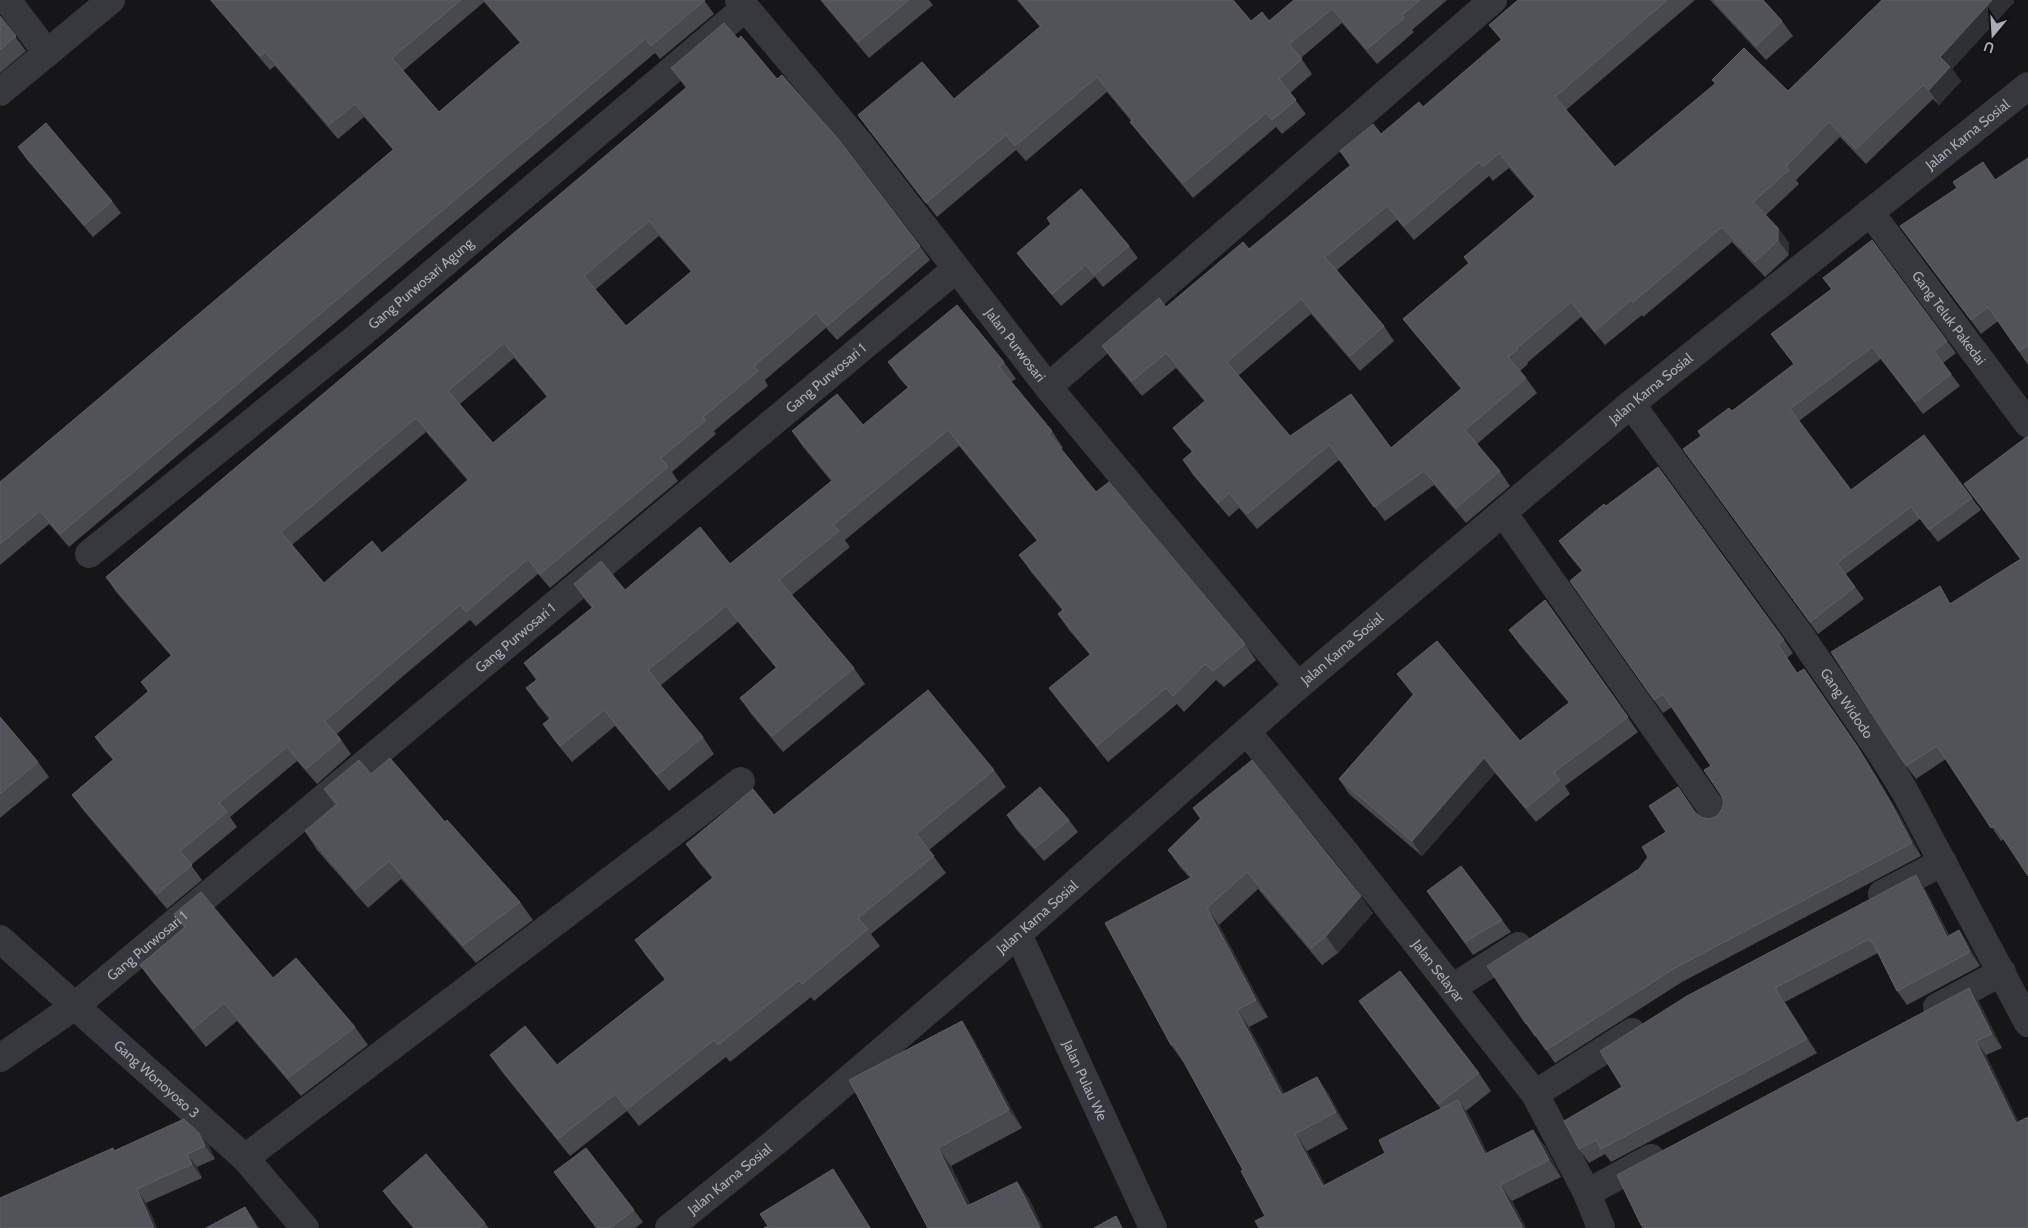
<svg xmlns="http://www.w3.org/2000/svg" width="2028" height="1228" font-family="Cabin,sans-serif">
<rect width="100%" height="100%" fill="#161618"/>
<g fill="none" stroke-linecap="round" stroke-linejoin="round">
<g stroke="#37383d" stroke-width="28">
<polyline points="7,0 47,53"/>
<path id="s1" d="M739,0l122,145 187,242 250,299"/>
<polyline points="0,92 111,0"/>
<path id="s2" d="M1870,212l158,212"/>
<polyline points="1048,387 1493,0"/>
<path id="s3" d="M1631,404l169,231 79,115 25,40 124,233"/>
<polyline points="1504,514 1717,816"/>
<path id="s4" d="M89,554l272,-220 384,-326"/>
<path id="s5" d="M1247,732l98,120 190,242 52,99 14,35"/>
<polyline points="1882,894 1943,862"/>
<path id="s6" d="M1018,934l135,294"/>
<path id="s7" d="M0,939l245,219 60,70"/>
<polyline points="1452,988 1518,946"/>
<polyline points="1937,1007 2002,972"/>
<path id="s8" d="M0,1058l75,-52 881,-737"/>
<polyline points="1535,1094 1632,1032"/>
<polyline points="245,1158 741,781"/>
<polyline points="1587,1193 1651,1158"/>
<path id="s9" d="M669,1228l110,-89 239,-205 280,-248 333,-282 397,-318"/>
</g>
</g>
<g fill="#47494d" fill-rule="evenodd">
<path d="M210,0h494l10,14 -54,45 -5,-6 -586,494 -20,-23 -49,41v-83l393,-332 -29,-33 -26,22 -63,-73 -5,4zM484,2l36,41 -81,69 -36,-41z"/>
<polygon points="820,0 929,0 933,5 869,58"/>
<polygon points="1017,0 1233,0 1251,21 1269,21 1294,0 1447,0 1412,30 1414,32 1377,64 1342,23 1301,58 1312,74 1290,93 1306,114 1282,134 1276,127 1193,198 1141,136 1130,122 1131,121 1107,92 1026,161 1016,150 937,217 869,130 858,115 954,99 1040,27"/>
<path d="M1518,0h177l-129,110 49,57 100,-83 -3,-4 76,11 94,-91h131l1,2 -62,67 9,12 -22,24 -6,-6 -67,65 -26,-27 -44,43 3,4 -33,31 12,13 11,15v12l-24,22 -33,-35 -89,75 -1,-2 -37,30 -24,-28 -54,46 1,1 -8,7 6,7 11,15 -60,51 23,27 10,15 -44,37 -32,-38 -49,36 -46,-61 -82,69 -18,-21 -10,9 -36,-42 -10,-15 9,-8 -8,-9 -11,-15 32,-26 -29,-34 -34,28 -29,-35 -11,-15 64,-39 83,-58 101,-83 -10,-15 41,-17 42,-27 78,-67 -12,-15zM1509,168l25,29 -70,60 5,6 -66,56 11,14 47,56 -70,59 -101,-12 -52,-60 73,-62 49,57 34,-30 -10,-15 -47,-56 60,-50 17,20 75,-64 4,5z"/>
<polygon points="1710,0 1763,0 1782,21 1793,36 1766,60"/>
<polygon points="0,16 26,51 0,73"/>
<path d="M738,39l39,40 143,167 10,14 -93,80 -11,-12 -61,52 3,6 -54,45 2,3 -44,38 6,9 -128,107 -12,-14 -62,52 -6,-6 -68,57 -65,57 14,20 -34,30 -20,-23 -67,56 7,10 -46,38 11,15 -35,29 -84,-99 -11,-15 41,-35 -8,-9 -10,-14 53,-45 -7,-10 30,-26 -55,-64 -10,-15 580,-489 -15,-20zM659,236l32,36 -65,54 -31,-36zM514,358l33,39 -54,46 -33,-39zM426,432l42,49 -86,72 -58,30 -32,-38z"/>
<polygon points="18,147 112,201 121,213 93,237 27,160"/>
<polygon points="2028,158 2028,365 1998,321 1981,334 1900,226 1995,180"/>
<polygon points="1047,218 1129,246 1138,258 1103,287 1095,277 1061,306 1026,265 1017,253 1051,224"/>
<polygon points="1823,278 1947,341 1956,353 1943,363 1960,386 1923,414 1881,359 1799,421 1851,490 1972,498 1981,510 1938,542 1920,519 1846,574 1864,599 1818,634 1692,461 1701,436 1732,411 1794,364 1771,334 1831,289"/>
<polygon points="888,362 1004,362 1016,379 1011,382 1052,431 1063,448 1061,449 1096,492 1245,644 1256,660 1224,687 1216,680 1184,712 1177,704 1108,762 1061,704 1049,688 1090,655 1069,630 1058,614 1062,610 1031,572 1019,555 1037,541 959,446 845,540 850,547 792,595 854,668 865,684 783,752 751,714 740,698 776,668 738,622 660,686 703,737 714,754 669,791 615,726 572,762 554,740 543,724 549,719 537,704 526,688 536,680 524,663 592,608 585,600 574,584 625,590 730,564 831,481 803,447 792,431 863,425 908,388 899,378"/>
<polygon points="2028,436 2004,839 2001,841 1946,759 1916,779 1906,766 1951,603 2020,559 1964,484"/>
<polygon points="1606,506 1778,631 1793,653 1787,658 1797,673 1866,759 1900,816 1921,856 1682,982 1555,1063 1536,1036 1535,1037 1526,1024 1639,869 1695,812 1701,817 1709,819 1717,816 1722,809 1724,802 1711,766 1672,707 1663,713 1570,581 1582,571 1568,554 1559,541"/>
<polygon points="1545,600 1638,732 1565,786 1570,794 1536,822 1495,773 1422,856 1349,794 1339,779 1413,695 1397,674 1520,741 1569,703 1519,644 1509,630"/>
<polygon points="0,717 38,762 49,777 0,818"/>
<polygon points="994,770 1006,787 929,850 946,873 871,934 880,946 814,1001 811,997 730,1062 726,1057 639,1126 627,1111 570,1156 502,1072 490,1055 557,1065 665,980 647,957 635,940 712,878 698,861 686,844 774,815"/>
<polygon points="371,774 445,822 520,902 533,920 476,963 401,879 368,908 317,850 305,831 335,805 324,789"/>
<polygon points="1193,808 1373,913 1338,953 1322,965 1258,889 1219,925 1268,1017 1249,1027 1284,1093 1328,1093 1348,1129 1307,1151 1325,1185 1385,1153 1441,1109 1372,1019 1359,1001 1479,1073 1491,1091 1466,1111 1470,1117 1487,1153 1545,1146 1561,1177 1512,1201 1526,1228 1259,1228 1265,1216 1243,1170 1183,1061 1183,1062 1171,1045 1190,878 1180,867 1168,850 1200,819"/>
<polygon points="1007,815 1069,820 1078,832 1044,861 1015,828"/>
<polygon points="1925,889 1949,935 1959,930 1968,944 1980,966 1907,1005 1897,991 1878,953 1785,1002 1817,1053 1611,1162 1605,1154 1589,1163 1579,1149 1622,1087"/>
<polygon points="1427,891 1502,920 1511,932 1473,955"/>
<polygon points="174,914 273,978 355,1027 368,1045 301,1096 237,1021 206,1047 153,983 140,965 184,928"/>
<polygon points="1969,988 1979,1002 2002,1048 1986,1055 2018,1122 2028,1228 1642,1228 1641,1225"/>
<polygon points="962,1021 974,1040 1022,1128 951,1166 970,1205 1017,1182 1030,1200 928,1228 849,1080"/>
<polygon points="184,1119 209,1146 215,1159 197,1167 202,1178 146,1203 157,1228 115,1151"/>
<polygon points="554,1172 634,1210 643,1222 635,1228 596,1228"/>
<polygon points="383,1191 485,1223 489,1228 413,1228 392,1203"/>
</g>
<g fill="#2f3033">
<polygon points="1992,0 2013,0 2014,2 1952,69 1961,81 1939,105 1929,90 1940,57"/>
<polygon points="1778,228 1789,243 1789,255 1778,240"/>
<polygon points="1804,669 1866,759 1900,816 1921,856 1912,843"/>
<polygon points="1484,758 1495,773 1422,856 1412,841"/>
<polygon points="1916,875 1925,889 1956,950 1947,937"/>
<polygon points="1361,896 1373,913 1338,953 1326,936"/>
<polygon points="1207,908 1219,925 1268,1017 1256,1000"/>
<polygon points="1959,930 1968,944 1980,966 1970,952"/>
<polygon points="1775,988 1785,1002 1817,1053 1807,1039"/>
<polygon points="1969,988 1979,1002 2002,1048 1992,1034"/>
<polygon points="1237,1010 1249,1027 1294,1111 1282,1095"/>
<polygon points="962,1021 974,1040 1022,1128 1009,1110"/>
<polygon points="1976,1041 1986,1055 2026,1137 2016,1123"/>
<polygon points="1317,1077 1328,1093 1348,1129 1336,1112"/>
<polygon points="1458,1100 1470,1117 1496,1171 1485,1154"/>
<polygon points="1533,1130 1545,1146 1561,1177 1549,1160"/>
<polygon points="199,1133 209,1146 215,1159 205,1146"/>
<polygon points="1295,1134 1307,1151 1335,1203 1323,1186"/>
<polygon points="938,1148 951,1166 980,1224 967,1206"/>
<polygon points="187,1154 197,1167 202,1178 192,1164"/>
<polygon points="833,1169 843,1184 871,1228 870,1228"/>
<polygon points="1017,1182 1030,1200 1043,1228 1040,1228"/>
<polygon points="1500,1185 1512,1201 1526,1228 1523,1228"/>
<polygon points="137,1189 146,1203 157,1228 154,1228"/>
<polygon points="245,1207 254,1220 259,1228 257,1228"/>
</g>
<g fill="#525359" stroke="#5f6168" fill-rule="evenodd">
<polygon points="211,0 461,0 392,58 439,112 521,42 484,0 705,0 651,46 645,39 60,534 40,511 0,544 0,482 394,149 355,104 329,125 265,52 260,56"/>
<polygon points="822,0 909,0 858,42"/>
<polygon points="1019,0 1233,0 1251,21 1262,12 1269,21 1294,0 1420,0 1402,15 1404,18 1367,49 1332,9 1289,44 1302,59 1279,79 1296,100 1272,120 1266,113 1183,183 1130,122 1133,120 1097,77 1015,146 1006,135 926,203 858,115 922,62 954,99 1041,26"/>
<path d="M1518,0h149l-112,97 60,70 101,-84 -4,-3 32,-32 44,43 94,-91h110l-52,57 10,10 -21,23 -6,-5 -67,64 -27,-27 -43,44 3,4 -36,32 25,26v12l-23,22 -33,-35 -89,75 -2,-2 -36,31 -24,-29 -54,46 1,1 -10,8 18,21 -61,52 35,41 -44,37 -32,-37 -50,36 -45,-62 -82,69 -18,-21 -11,10 -35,-43 10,-9 -20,-23 33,-28 -40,-47 -34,28 -30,-35 57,-48 7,9 77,-65 6,7 102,-84 -11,-14 33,-27 8,10 38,-32 4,5 79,-68 -13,-14zM1499,153l37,43 -72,61 5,6 -66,56 59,69 -71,60 -40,-54 -61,42 -63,-74 74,-63 49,57 34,-30 -59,-69 62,-51 17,20 75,-64 4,5z"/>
<polygon points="1714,0 1763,0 1782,21 1756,46"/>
<polygon points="0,16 16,36 0,50"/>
<path d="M724,23l14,16 3,-3 36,43 5,-4 57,65 81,106 -93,80 -11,-13 -62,53 4,5 -55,46 3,3 -45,38 7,9 -128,107 -12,-15 -62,53 -6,-7 -68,58 -67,58 16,19 -35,29 -19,-22 -68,56 8,9 -47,39 12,14 -35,29 -85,-99 42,-36 -19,-22 54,-46 -8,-9 31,-27 -66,-78 581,-490 -16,-19zM649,221l43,50 -66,55 -42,-50zM504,343l44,53 -55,47 -45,-52zM416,418l53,61 -87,74 -10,-12 -48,42 -43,-51z"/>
<polygon points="46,123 112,201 84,225 18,147"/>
<polygon points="2028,158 2028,345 2019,351 1988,307 1971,320 1900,226 1957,188 1953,182 1983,162 1995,180"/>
<polygon points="1081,189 1129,246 1094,275 1086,265 1052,294 1017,253 1051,224 1047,218"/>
<polygon points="1872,240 1947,341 1934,351 1951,374 1915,402 1872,347 1790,409 1851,490 1924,435 1972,498 1929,530 1911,507 1837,563 1855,587 1810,622 1683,449 1701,436 1698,431 1729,408 1732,411 1794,364 1771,334 1832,289 1823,278"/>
<polygon points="957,305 1004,362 999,367 1052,431 1049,434 1096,492 1109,482 1245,644 1213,671 1205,664 1173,696 1166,688 1097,746 1049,688 1091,654 1058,614 1064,609 1019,555 1038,540 948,430 833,525 839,531 779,580 854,668 772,736 740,698 777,667 726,606 648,670 703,737 657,775 604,710 560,746 543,724 551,718 526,688 538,679 524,663 593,607 574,584 601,561 625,590 700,527 730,564 833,480 792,431 837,394 863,425 909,387 888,362"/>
<polygon points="2028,436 2028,876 1995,826 1991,828 1937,746 1906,766 1831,652 1940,586 1950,604 2021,559 1964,484"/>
<polygon points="1658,467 1784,640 1778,645 1797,673 1804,669 1857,746 1891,803 1912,843 1673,969 1546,1050 1527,1023 1526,1024 1487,966 1639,869 1648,857 1642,847 1666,832 1649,806 1678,787 1695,812 1701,817 1709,819 1717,816 1722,809 1724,802 1721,795 1704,770 1711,766 1663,694 1654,700 1570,581 1583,570 1559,541 1604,504 1606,506"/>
<polygon points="1545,600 1628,717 1554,772 1560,780 1526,808 1484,758 1412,841 1339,779 1414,694 1397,674 1437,641 1520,741 1570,702 1509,630"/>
<polygon points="928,690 994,770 916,834 934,856 858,918 868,929 802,984 799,980 718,1045 714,1040 627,1109 615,1094 558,1139 490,1055 525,1026 557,1065 666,979 635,940 714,877 686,844 753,789 774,815"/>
<polygon points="0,717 38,762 0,794"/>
<polygon points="390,758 445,822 447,820 520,902 463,945 389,861 355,890 305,831 337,804 324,789 359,760 371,774"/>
<polygon points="1252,760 1361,896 1326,936 1311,948 1247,872 1207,908 1256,1000 1237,1010 1282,1095 1317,1077 1336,1112 1295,1134 1323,1186 1385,1153 1379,1140 1458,1100 1485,1154 1533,1130 1549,1160 1500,1185 1523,1228 1259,1228 1255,1221 1265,1216 1241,1171 1243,1170 1174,1044 1171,1045 1105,923 1192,877 1168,850 1201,818 1193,808"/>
<polygon points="1040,787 1069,820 1035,848 1007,815"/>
<polygon points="1461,866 1502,920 1465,942 1427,891"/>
<polygon points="1916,875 1947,937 1959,930 1970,952 1897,991 1872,941 1870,942 1869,939 1775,988 1807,1039 1601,1149 1596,1140 1579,1149 1564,1121 1622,1087 1600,1051 1687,996"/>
<polygon points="201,892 273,978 296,958 355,1027 288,1078 224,1003 193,1029 140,965 185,927 174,914"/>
<polygon points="1400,971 1479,1073 1438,1104 1359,1001"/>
<polygon points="1969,988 1992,1034 1976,1041 2016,1123 2028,1117 2028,1228 1646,1228 1644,1224 1641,1225 1617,1175"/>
<polygon points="962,1021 1009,1110 938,1148 967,1206 1017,1182 1040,1228 928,1228 849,1080"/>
<polygon points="184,1119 199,1133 205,1146 187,1154 192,1164 137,1189 154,1228 0,1228 0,1198 113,1148 114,1151"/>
<polygon points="586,1148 634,1210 610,1228 597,1228 554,1172"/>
<polygon points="426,1154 485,1223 479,1228 415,1228 383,1191"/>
<polygon points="833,1169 870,1228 764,1228 768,1226 760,1214"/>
<polygon points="245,1207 257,1228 206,1228"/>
<polygon points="1116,1216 1122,1228 1094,1228"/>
</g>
<g text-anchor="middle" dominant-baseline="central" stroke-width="4" stroke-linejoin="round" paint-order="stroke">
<g font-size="14" fill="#a8adb8" stroke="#111113">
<text stroke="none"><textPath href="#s9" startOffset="1698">Jalan Karna Sosial</textPath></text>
<text stroke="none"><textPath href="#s4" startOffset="428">Gang Purwosari Agung</textPath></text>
<text stroke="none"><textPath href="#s2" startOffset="132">Gang Teluk Pakedai</textPath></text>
<text stroke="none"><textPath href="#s1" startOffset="442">Jalan Purwosari</textPath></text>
<text stroke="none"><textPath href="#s8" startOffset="1070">Gang Purwosari 1</textPath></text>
<text stroke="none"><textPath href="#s9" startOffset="1292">Jalan Karna Sosial</textPath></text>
<text stroke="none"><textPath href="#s8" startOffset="665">Gang Purwosari 1</textPath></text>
<text stroke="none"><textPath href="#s9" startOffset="888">Jalan Karna Sosial</textPath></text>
<text stroke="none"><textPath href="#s3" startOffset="369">Gang Widodo</textPath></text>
<text stroke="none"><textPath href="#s9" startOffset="482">Jalan Karna Sosial</textPath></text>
<text stroke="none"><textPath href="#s8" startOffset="185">Gang Purwosari 1</textPath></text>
<text stroke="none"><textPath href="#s5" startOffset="306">Jalan Selayar</textPath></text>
<text stroke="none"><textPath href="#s7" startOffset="210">Gang Wonoyoso 3</textPath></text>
<text stroke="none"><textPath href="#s6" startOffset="161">Jalan Pulau We</textPath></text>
<text stroke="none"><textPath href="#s9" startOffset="78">Jalan Karna Sosial</textPath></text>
</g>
</g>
<g transform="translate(1993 35) rotate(198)" stroke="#111113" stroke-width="4" paint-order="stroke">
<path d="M0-4L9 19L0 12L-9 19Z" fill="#a8adb8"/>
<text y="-8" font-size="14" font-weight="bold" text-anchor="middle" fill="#a8adb8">U</text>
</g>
</svg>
